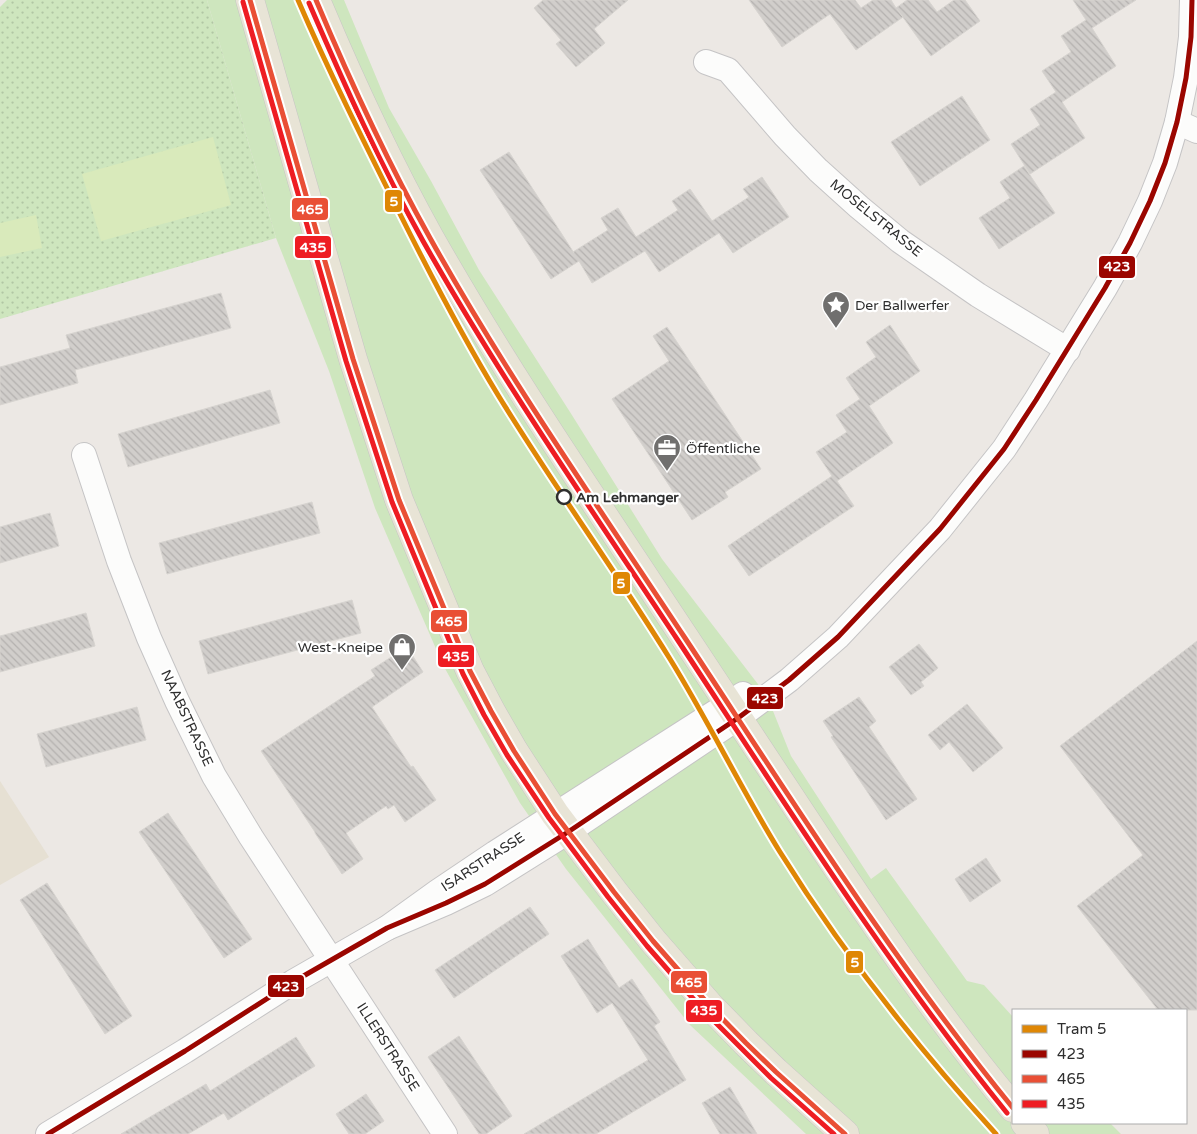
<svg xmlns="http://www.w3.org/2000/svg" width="1197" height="1134" font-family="'Varela Round',sans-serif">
<defs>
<pattern id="park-dots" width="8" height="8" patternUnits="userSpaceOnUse" patternTransform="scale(1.25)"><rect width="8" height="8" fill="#cee6be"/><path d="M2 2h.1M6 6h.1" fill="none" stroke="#b1c6a4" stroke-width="1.8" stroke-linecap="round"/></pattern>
<pattern id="building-back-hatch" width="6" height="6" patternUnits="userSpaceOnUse" patternTransform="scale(1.25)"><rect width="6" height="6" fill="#d1cecb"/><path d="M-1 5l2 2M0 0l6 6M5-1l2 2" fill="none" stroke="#b4b1af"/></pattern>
</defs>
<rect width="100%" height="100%" fill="#ece8e4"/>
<polygon fill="#e6e0d3" points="0,781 49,857 0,885"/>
<polygon fill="#cee6be" points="207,0 344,0 389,108 431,181 479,270 570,412 662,559 767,696 791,756 871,879 886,868 967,981 984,985 1013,1017 1013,1123 1110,1123 1121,1134 806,1134 690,1025 566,869 520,803 443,665 375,508 329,371 276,238"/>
<polygon fill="url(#park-dots)" points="7,0 207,0 276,238 0,319 0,7"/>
<g fill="#d9eabb">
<polygon points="213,137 231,205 101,241 82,174"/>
<polygon points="36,215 42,248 0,257 0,223"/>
</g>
<g fill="url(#building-back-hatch)" stroke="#d7d4d0">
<polygon points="543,0 628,0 594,29 605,43 576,67 556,44 561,40 534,8"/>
<polygon points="749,0 855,0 861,8 873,0 891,0 896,8 907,0 928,0 937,12 954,0 965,0 980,21 931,56 897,9 903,17 856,50 830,14 782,47"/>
<polygon points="1073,0 1136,0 1092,28 1116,66 1062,102 1085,138 1030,174 1011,144 1040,125 1030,109 1056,92 1042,71 1071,52 1061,36 1086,20"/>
<polygon points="962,96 990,140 920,186 891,142"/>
<polygon points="509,152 574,253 573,252 608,230 601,218 618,208 636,237 678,210 672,201 690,189 712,221 749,197 743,189 762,177 789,217 733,253 719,233 659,272 645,251 592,283 579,261 551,279 480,170"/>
<polygon points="1024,166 1055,213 999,249 979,218 1010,198 1000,182"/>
<polygon points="221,293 231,328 75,370 78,383 0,405 0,367 70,348 66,335"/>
<polygon points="890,325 920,371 869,406 893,443 837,481 854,506 749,576 728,546 832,476 816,452 847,432 836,415 860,399 846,378 876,357 866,342"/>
<polygon points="667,327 761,469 725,492 728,497 692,520 612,399 669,361 653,336"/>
<polygon points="270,390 280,423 128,467 118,434"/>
<polygon points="312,502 320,533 167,574 159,543"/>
<polygon points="50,513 59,546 0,563 0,527"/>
<polygon points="352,600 361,633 208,674 199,641"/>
<polygon points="86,613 95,646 0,672 0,636"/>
<polygon points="1197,641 1197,1010 1158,1010 1077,906 1143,855 1060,746"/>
<polygon points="919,644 938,668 921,682 924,686 911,695 889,667"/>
<polygon points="407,647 423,672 372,707 411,767 413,766 436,800 405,822 394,805 388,809 386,806 346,833 363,859 342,874 315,833 315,832 261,751 375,676 371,670"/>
<polygon points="859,697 876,721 869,727 917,799 886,820 831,737 833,736 823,721"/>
<polygon points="967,704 1003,748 973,772 949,742 940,750 928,735"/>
<polygon points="137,707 146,740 46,767 37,734"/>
<polygon points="168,813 252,939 224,958 139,832"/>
<polygon points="986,858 1001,881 970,902 955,879"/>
<polygon points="47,883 132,1016 105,1034 20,900"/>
<polygon points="530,907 549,934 454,998 435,970"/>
<polygon points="588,939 619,988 632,979 660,1022 654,1026 686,1080 596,1134 524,1134 648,1060 612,1003 597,1013 561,956"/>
<polygon points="459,1036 512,1116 486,1134 479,1134 428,1057"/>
<polygon points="296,1037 315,1066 228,1120 224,1113 188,1134 121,1134 206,1084 210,1091"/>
<polygon points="730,1087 757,1134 720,1134 702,1103"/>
<polygon points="366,1094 384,1121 365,1134 349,1134 336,1114"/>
</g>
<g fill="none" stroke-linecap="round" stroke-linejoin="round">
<defs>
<g id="minor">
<polyline points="706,62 728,70 785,136 818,170 859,207 900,241 978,295 1068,350"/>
<polyline points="1177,122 1197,131"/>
<polyline points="84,455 119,561 149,638 177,701 214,776 251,837 445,1134"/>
<polyline points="387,928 446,903 485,884 568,832 738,718 789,680 838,637 940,529 1004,449 1036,400 1105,288 1130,243 1150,201 1165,163 1177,122 1186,78 1191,37 1192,0"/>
<polyline points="48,1134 185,1051 293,982 387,928 437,892 495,853 728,704 743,694"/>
</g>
<g id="major">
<polyline points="250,0 353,359 399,500 470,671 491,711 514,751 555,814 614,892 653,941 709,1005 746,1043 776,1072 845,1134"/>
<path d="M316,0c34,81 71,161 114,238 78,138 168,268 255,400 43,66 87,132 131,198 62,93 125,186 197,272"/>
<polyline points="1025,1123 1035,1134"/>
</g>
</defs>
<use href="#minor" stroke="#c5c4c5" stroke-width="26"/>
<use href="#major" stroke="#c6c5c4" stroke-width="29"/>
<use href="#minor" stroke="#fcfcfb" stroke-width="24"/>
<use href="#major" stroke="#e8e4d6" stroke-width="28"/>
<defs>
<polyline id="bus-1" points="48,1134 185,1051 293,982 387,928 446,903 485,884 568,832 738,718 789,680 838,637 940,529 1004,449 1036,400 1105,288 1130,243 1150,201 1165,163 1177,122 1186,78 1191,37 1192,0"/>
<g id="bus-2">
<polyline points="250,0 353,359 399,500 470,671 491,711 514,751 555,814 614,892 653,941 709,1005 746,1043 776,1072 845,1134"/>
<path d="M316,0c34,81 71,161 114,238 77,138 168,268 255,400 105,159 207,322 328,470"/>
</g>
<g id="bus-3">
<polyline points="243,2 346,361 392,502 463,674 484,715 507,755 549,818 608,897 647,946 703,1010 771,1078 834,1134"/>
<path d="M309,3c35,81 71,161 114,238 78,138 169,269 256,401 105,160 207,322 328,471"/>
</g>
</defs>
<use href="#bus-1" stroke="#fff" stroke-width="9"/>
<use href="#bus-2" stroke="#fff" stroke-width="9"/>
<use href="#bus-3" stroke="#fff" stroke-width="9"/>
<use href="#bus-1" stroke="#9b0600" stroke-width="5"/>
<use href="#bus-2" stroke="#e94f35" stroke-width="5"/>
<use href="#bus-3" stroke="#ee1d23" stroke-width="5"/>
<defs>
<path id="tram-1" d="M298,0c31,72 66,142 101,212 31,62 63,124 99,183 55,90 117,175 172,264 39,63 71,130 110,193 63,101 136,194 216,282"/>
</defs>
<use href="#tram-1" stroke="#fff" stroke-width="9"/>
<use href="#tram-1" stroke="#df8705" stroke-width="5"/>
</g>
<defs>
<symbol id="sight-pin" viewBox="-11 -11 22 30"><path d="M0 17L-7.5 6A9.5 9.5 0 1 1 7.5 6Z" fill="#706f6e" stroke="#fff"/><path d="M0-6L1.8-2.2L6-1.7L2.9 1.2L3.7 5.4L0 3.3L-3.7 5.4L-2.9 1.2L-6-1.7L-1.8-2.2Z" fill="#fff"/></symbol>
<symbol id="office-pin" viewBox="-11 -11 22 30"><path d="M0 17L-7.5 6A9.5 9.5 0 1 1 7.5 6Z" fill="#706f6e" stroke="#fff"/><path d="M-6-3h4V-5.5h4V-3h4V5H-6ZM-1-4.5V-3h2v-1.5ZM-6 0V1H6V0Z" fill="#fff"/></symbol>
<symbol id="shop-pin" viewBox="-11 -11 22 30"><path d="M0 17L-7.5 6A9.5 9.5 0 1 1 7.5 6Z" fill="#706f6e" stroke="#fff"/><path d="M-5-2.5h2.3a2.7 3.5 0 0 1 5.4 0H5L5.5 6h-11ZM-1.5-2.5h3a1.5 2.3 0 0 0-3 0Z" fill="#fff"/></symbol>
</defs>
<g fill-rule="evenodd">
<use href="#sight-pin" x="820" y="289" width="32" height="43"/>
<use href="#office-pin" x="651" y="432" width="32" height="43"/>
<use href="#shop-pin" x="386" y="631" width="32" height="43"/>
</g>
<circle fill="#fff" stroke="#2e2e2e" stroke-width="2.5" cx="564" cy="497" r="7"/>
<g text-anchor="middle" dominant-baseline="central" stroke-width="4.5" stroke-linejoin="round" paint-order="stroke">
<g font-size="14" fill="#2e2e2e" stroke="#fff">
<text transform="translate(876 218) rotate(39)">MOSELSTRASSE</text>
<text transform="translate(187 718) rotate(65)">NAABSTRASSE</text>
<text transform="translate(483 862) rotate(-33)">ISARSTRASSE</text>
<text transform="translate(388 1047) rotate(57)">ILLERSTRASSE</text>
</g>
<g font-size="14" fill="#2e2e2e" stroke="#fff" text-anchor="start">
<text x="855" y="305">Der Ballwerfer</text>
<text x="686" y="448">Öffentliche</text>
<text x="383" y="647" text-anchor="end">West-Kneipe</text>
</g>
<g font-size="14" font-weight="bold" fill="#2e2e2e" stroke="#fff" text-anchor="start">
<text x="576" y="497">Am Lehmanger</text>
</g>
</g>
<g stroke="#fff" stroke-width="2">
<rect x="384" y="189" width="19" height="24" rx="5" fill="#df8705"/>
<rect x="291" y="197" width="38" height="24" rx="5" fill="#e94f35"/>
<rect x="294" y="235" width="38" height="24" rx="5" fill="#ee1d23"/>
<rect x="1098" y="255" width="38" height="24" rx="5" fill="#9b0600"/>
<rect x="612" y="571" width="19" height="24" rx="5" fill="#df8705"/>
<rect x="430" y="609" width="38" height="24" rx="5" fill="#e94f35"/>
<rect x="437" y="644" width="38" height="24" rx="5" fill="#ee1d23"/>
<rect x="746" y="686" width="38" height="24" rx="5" fill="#9b0600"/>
<rect x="845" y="950" width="19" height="24" rx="5" fill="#df8705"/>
<rect x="670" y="970" width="38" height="24" rx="5" fill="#e94f35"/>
<rect x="267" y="974" width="38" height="24" rx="5" fill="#9b0600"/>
<rect x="685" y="999" width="38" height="24" rx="5" fill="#ee1d23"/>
</g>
<g font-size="14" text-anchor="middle" font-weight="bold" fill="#fff">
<text x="394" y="206">5</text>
<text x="310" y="214">465</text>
<text x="313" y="252">435</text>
<text x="1117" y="271">423</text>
<text x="621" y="588">5</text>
<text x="449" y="626">465</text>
<text x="456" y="661">435</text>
<text x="765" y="703">423</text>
<text x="855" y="967">5</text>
<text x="689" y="987">465</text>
<text x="286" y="991">423</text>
<text x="704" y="1015">435</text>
</g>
<rect x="1012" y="1009" width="175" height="115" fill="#ffffff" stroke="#ababab"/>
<rect x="1022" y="1025" width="25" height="8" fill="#df8705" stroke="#ababab"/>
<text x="1057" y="1034" font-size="15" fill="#2e2e2e">Tram 5</text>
<rect x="1022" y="1050" width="25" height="8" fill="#9b0600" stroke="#ababab"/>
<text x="1057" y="1059" font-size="15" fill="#2e2e2e">423</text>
<rect x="1022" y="1075" width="25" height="8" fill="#e94f35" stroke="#ababab"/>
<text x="1057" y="1084" font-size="15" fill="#2e2e2e">465</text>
<rect x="1022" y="1100" width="25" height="8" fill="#ee1d23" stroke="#ababab"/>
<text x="1057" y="1109" font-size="15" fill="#2e2e2e">435</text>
</svg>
